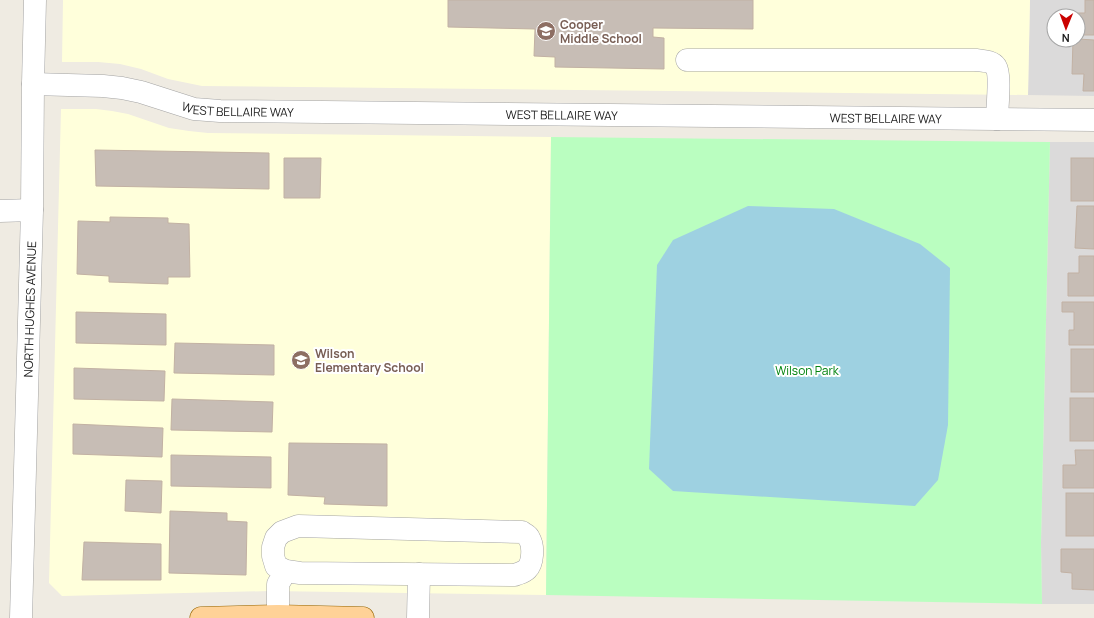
<svg xmlns="http://www.w3.org/2000/svg" width="1094" height="618" font-family="Manrope,sans-serif">
<rect width="100%" height="100%" fill="#efebe2"/>
<g fill="#dbdada" fill-rule="evenodd">
<path d="M1030,0h64v96l-66,-1zM1054,16h24v24h-24z"/>
<polygon points="1050,142 1094,142 1094,604 1042,604 1041,543"/>
</g>
<g fill="#ffffdb">
<polygon points="63,0 1030,0 1028,95 202,86 168,79 141,69 120,64 98,62 62,62"/>
<polygon points="61,109 96,109 112,111 128,114 169,128 189,131 208,133 551,137 546,595 270,591 62,596 49,583"/>
</g>
<polygon fill="#bafec0" points="551,137 1050,142 1041,543 1042,604 546,595"/>
<polygon fill="#9ed1e1" points="748,206 834,209 920,244 950,268 948,425 938,480 915,506 673,491 649,469 657,265 673,240"/>
<g fill="#c7bdb5" stroke="#c2b1a3">
<polygon points="448,0 753,0 753,29 653,28 653,37 664,38 664,69 555,67 555,57 534,56 535,29 448,27"/>
<polygon points="1085,0 1094,0 1094,35 1078,35 1078,16 1074,16 1074,13 1085,13"/>
<polygon points="1078,39 1094,40 1094,91 1083,91 1084,74 1072,74 1073,40"/>
<polygon points="95,150 269,153 269,189 96,186"/>
<polygon points="284,158 321,158 320,198 284,198"/>
<rect x="1071" y="158" width="23" height="43"/>
<polygon points="1077,206 1094,206 1094,249 1075,248"/>
<polygon points="110,217 168,218 168,223 189,224 190,277 168,277 168,284 109,282 109,276 77,274 78,221 110,222"/>
<polygon points="1079,256 1094,256 1094,296 1068,296 1068,273 1079,273"/>
<polygon points="1062,302 1094,302 1094,345 1069,345 1069,330 1074,330 1074,312 1062,312"/>
<polygon points="76,312 166,314 166,345 76,343"/>
<polygon points="175,343 274,345 274,375 174,373"/>
<rect x="1071" y="349" width="23" height="43"/>
<polygon points="74,368 165,371 164,401 74,399"/>
<rect x="1070" y="398" width="24" height="43"/>
<polygon points="172,399 273,402 272,432 171,430"/>
<polygon points="73,424 163,428 162,457 73,454"/>
<polygon points="289,443 387,444 387,506 324,504 325,497 288,495"/>
<polygon points="1075,450 1094,450 1094,488 1063,488 1063,465 1076,465"/>
<polygon points="171,455 271,457 271,488 171,486"/>
<polygon points="126,480 162,481 161,513 125,511"/>
<rect x="1066" y="493" width="28" height="43"/>
<polygon points="170,511 227,513 227,521 247,522 246,575 169,573"/>
<polygon points="84,542 161,544 161,580 82,580"/>
<polygon points="1061,549 1094,549 1094,590 1072,589 1072,573 1061,572"/>
</g>
<g fill="none" stroke-linecap="round" stroke-linejoin="round">
<defs>
<g id="minor">
<path d="M687,60h289c7,1 16,1 20,7 5,8 1,42 1,52"/>
<path id="s1" d="M33,84l70,2 19,2 19,4 53,17 26,2 874,9"/>
<polyline points="0,211 32,210"/>
<path d="M298,526l224,6c2,2 6,3 7,6 5,8 4,25 -2,31 -4,4 -8,4 -12,6l-215,-2 -14,-2 -10,-5 -3,-10v-9l3,-9 6,-6z"/>
<polyline points="278,616 278,584 286,571"/>
<path id="s2" d="M21,618l11,-408 1,-126 2,-84"/>
<polyline points="418,618 419,574"/>
</g>
<polyline id="major" points="201,618 278,616 363,618"/>
</defs>
<use href="#minor" stroke="#a4a4a4" stroke-width="23"/>
<use href="#major" stroke="#966500" stroke-width="23"/>
<use href="#minor" stroke="#fff" stroke-width="22"/>
<use href="#major" stroke="#ffd297" stroke-width="22"/>
</g>
<defs>
<symbol id="school-disc" viewBox="-11 -11 22 22"><circle r="9.5" fill="#8d6e63" stroke="#fff"/><path d="M0-5L7-2L0 1L-7-2ZM-4 1L0 2.5L4 1V4Q0 6-4 4Z" fill="#fff"/></symbol>
</defs>
<g fill-rule="evenodd">
<use href="#school-disc" x="535" y="20" width="22" height="22"/>
<use href="#school-disc" x="290" y="349" width="22" height="22"/>
</g>
<g text-anchor="middle" dominant-baseline="central" stroke-width="4" stroke-linejoin="round" paint-order="stroke">
<g font-size="12" font-weight="bold" fill="#785e54" stroke="#fff" text-anchor="start">
<text x="560" y="24">Cooper<tspan x="560" dy="14">Middle School</tspan></text>
<text x="315" y="353">Wilson<tspan x="315" dy="14">Elementary School</tspan></text>
</g>
<g font-size="12" fill="#1d1d1d" stroke="#fff">
<text stroke="none"><textPath href="#s1" startOffset="208">WEST BELLAIRE WAY</textPath></text>
<text stroke="none"><textPath href="#s1" startOffset="532">WEST BELLAIRE WAY</textPath></text>
<text stroke="none"><textPath href="#s1" startOffset="856">WEST BELLAIRE WAY</textPath></text>
<text stroke="none"><textPath href="#s2" startOffset="309">NORTH HUGHES AVENUE</textPath></text>
</g>
<g font-size="12" fill="#02830e" stroke="#fff">
<text x="807" y="370">Wilson Park</text>
</g>
</g>
<g transform="translate(1066 28) rotate(181)"><circle r="19" fill="#ffffff" stroke="#a5a5a5"/>
<path d="M0-3L7 15L0 10L-7 15Z" fill="#ca0100"/>
<text y="-6" font-size="11" font-weight="bold" text-anchor="middle" fill="#1d1d1d">N</text>
</g>
</svg>
